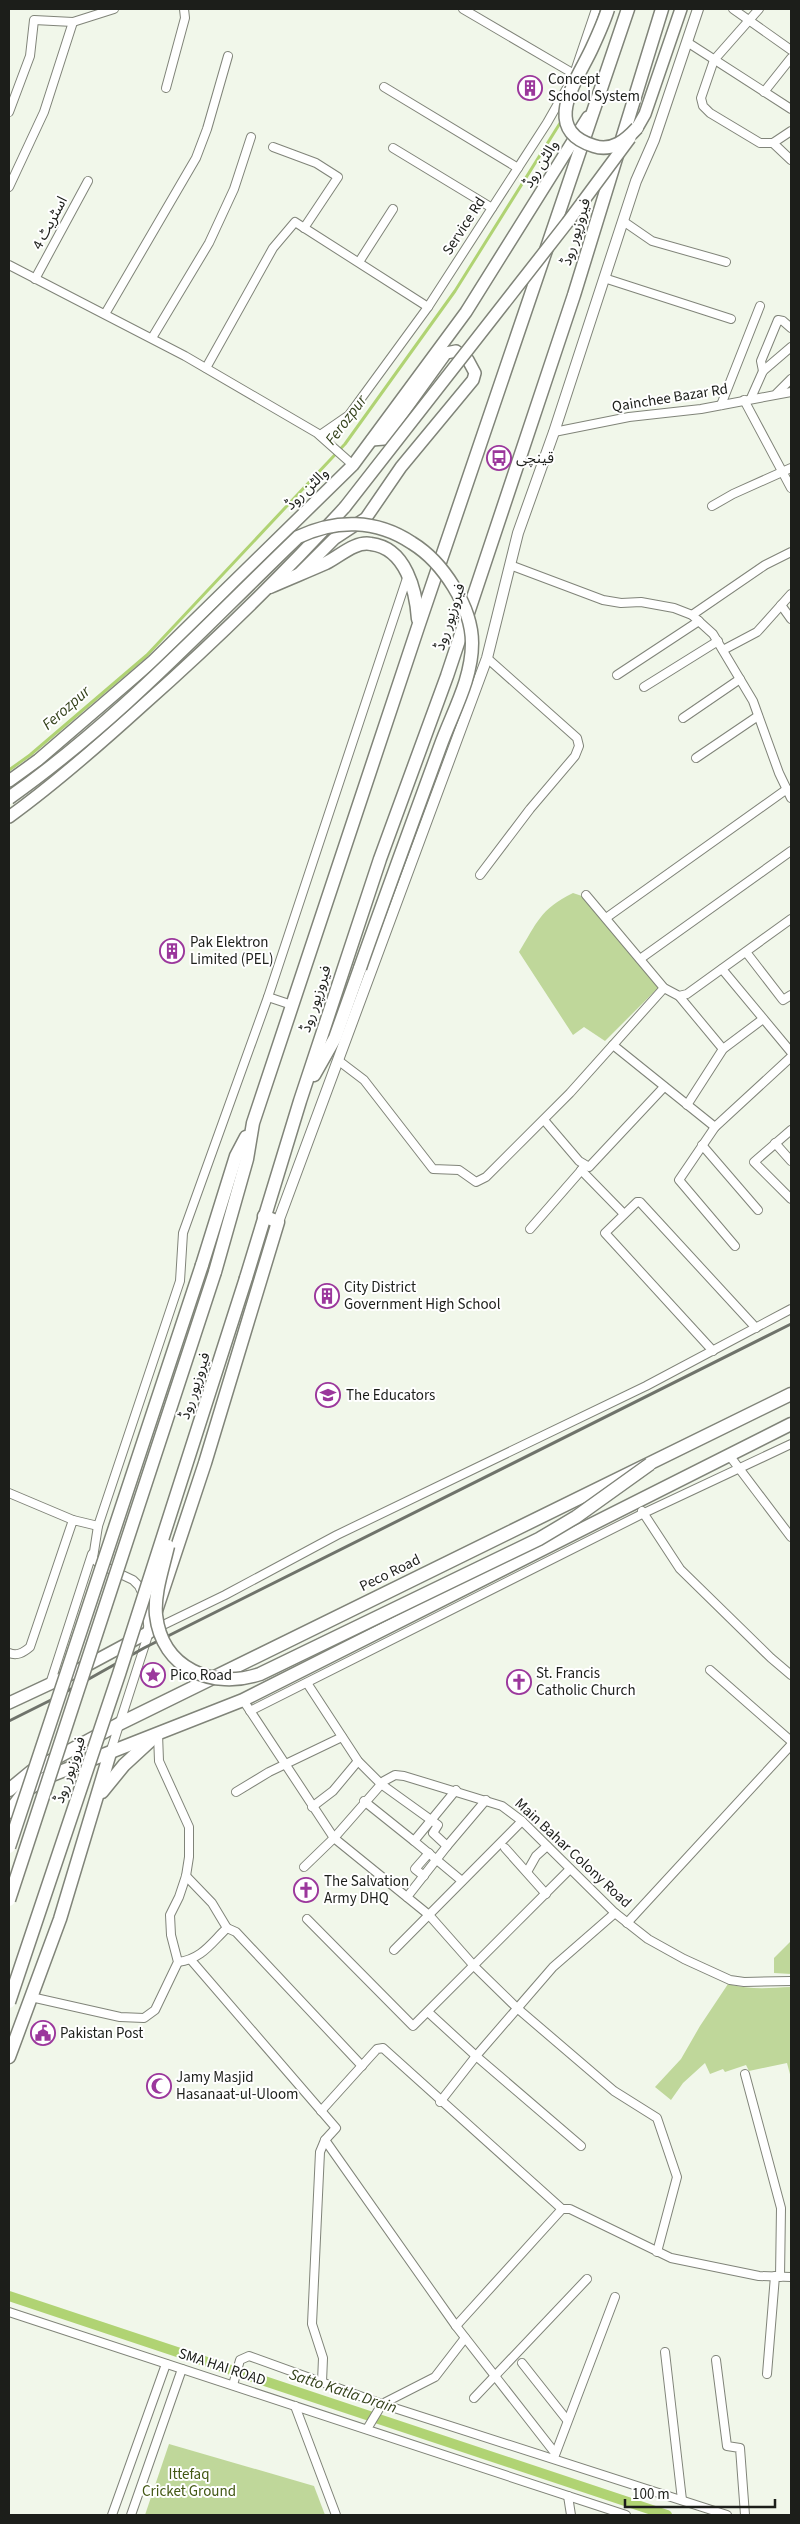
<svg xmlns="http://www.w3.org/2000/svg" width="800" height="2524" font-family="'Source Sans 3','Noto Sans Arabic',sans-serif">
<rect width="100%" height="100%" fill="#f1f7ea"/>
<g fill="#bfd79a">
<path d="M573,893l9,3 77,91 -54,54 -21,-14 -11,8 -54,-83c18,-29 21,-43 54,-59z"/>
<polygon points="791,1941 791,1974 774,1973 774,1958"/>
<path d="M728,1984c22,6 41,4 63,3v91l-4,-15 -38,8 -3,-6 -21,7 -2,-3 -13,5 -5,-11 -22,20 -12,17 -16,-13 26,-28 19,-33z"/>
<polygon points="169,2444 314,2486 325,2515 145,2515"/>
</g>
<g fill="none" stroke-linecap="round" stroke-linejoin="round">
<g stroke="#b0d373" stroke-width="3">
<polyline points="594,29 601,9"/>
<polyline points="9,770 30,755 147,655 345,444 455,291 562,120"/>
</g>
<polyline stroke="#b0d373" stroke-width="10" points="9,2296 667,2515"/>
<defs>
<g id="minor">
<polyline points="463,9 574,74"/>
<polyline points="733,9 791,50"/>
<polyline points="759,9 714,60 701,98 703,106 710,113 760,143 773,143 791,131"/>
<polyline points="687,42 791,109"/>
<polyline points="575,71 596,9"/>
<polyline points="384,87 518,168"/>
<polyline points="166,88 185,18 184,9"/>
<polyline points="764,92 791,58"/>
<polyline points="9,112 30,56 34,20 73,22 114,9"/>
<polyline points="773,143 791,160"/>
<polyline points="273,147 316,163 338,177 304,228"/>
<polyline points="393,148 492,208"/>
<polyline points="9,187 44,112 73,22"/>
<polyline points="623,221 652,241 726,262"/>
<polyline points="359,262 393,209"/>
<polyline points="9,265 185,356 317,433 353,465"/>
<polyline points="604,278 731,319"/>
<polyline points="35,279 88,181"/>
<polyline points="105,314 196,158 207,129 228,56"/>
<polyline points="152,338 209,243 234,189 251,137"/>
<polyline points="206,368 273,248 295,222 428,307"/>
<polyline points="763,371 761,361 778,320 783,321 791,328"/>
<polyline points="777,393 791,379"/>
<polyline points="751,398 763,371 791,347"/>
<polyline points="744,400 791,488"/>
<polyline points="721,405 760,306"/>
<polyline points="554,432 629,417 701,409 791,392"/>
<polyline points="320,435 349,415 428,307 547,123 568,86"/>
<polyline points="712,506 733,494 791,468"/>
<polyline points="510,565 603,600 621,603 641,602 674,608 692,615 713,634 753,701 779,773 791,798"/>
<polyline points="781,605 791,619"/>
<polyline points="692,615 765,565 791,552"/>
<polyline points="723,650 757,632 791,594"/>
<polyline points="617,675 699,621"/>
<polyline points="644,687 718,641"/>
<polyline points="683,718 740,679"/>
<polyline points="696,758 758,716"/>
<polyline points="480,875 530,809 575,756 579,746 577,738 487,658"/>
<polyline points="586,895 664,988 679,996 687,994 791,919"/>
<polyline points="606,918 787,789"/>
<polyline points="746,952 783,1000 791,995"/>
<polyline points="640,959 791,851"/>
<polyline points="722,969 791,1052"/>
<polyline points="679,996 723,1049"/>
<polyline points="268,997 292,1005"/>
<polyline points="613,1045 715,1127"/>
<polyline points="339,1061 364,1080 433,1169 459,1170 476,1182 486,1177 570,1093 664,988"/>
<polyline points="687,1105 723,1049 763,1019"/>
<polyline points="544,1120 579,1161 589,1167 664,1087"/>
<polyline points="791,1130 754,1162 791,1199"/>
<polyline points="775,1143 791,1161"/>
<polyline points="702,1145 758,1210"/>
<polyline points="581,1170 624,1214"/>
<polyline points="530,1229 585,1166"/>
<polyline points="735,1246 679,1180 715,1127 791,1057"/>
<polyline points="713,1351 605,1233 637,1202 640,1202 756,1328"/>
<polyline points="729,1455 791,1537"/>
<polyline points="9,1493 73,1520"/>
<polyline points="642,1511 680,1569 771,1658 791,1675"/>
<polyline points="157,1628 225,1595 337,1535 646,1386 791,1309"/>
<path d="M9,1653c8,3 14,0 21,-6l43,-127 25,6"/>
<polyline points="710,1670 791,1741"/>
<polyline points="307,1683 358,1761 381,1784 438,1825 433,1833 447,1846 486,1800"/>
<polyline points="50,1684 92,1554"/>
<polyline points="243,1700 334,1838 429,1915 475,1967 517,2008 614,2091 657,2118 677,2177 657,2252"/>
<polyline points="250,1711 644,1513 791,1444"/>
<polyline points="110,1753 149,1632 145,1599 139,1586 133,1580 99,1564 93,1558 98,1526 180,1281 183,1233 268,997 408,575"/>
<polyline points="236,1792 269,1772 342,1737"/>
<polyline points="364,1801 414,1841 456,1790"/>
<polyline points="312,1807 333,1791 358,1761"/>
<polyline points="414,1841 462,1881"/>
<polyline points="505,1848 546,1894"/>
<polyline points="304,1867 334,1838 384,1781 395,1775 404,1776 502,1806 522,1821 615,1913 648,1939 684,1959 730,1980 744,1982 791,1981"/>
<polyline points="527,1872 536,1856 547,1846"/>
<polyline points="424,1876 415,1869 429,1853"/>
<polyline points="407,1897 447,1846"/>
<polyline points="307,1919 413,2026 570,1869"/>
<polyline points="627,1923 791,1745"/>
<polyline points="227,1928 236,1932 362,2066"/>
<polyline points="394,1950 522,1821"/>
<polyline points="191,1960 336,2128 325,2140 320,2152 312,2324 323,2358 322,2382"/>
<path d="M178,1962c24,-3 33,-19 49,-34l-15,-25 -26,-27"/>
<polyline points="31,1997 120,2017 144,2018 155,2010 178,1962 171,1935 170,1915 179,1897 186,1876 189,1857 189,1827 159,1761 158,1734"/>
<polyline points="428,2012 476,2056 581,2146"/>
<polyline points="745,2074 781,2208 780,2277"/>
<polyline points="440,2102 476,2056 553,1967 615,1913"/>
<polyline points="321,2111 377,2049 383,2048 562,2209 570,2209 671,2258 759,2276 791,2277"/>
<polyline points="325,2140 456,2326 555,2453"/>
<polyline points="9,2312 626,2515"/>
<polyline points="456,2326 562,2209"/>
<polyline points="665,2352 682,2500"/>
<polyline points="716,2360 727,2446 740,2448 745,2515"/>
<polyline points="522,2363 567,2420"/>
<polyline points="767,2374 775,2276"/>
<polyline points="233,2385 240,2360 249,2356 382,2404 727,2515"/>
<polyline points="474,2398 587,2279"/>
<polyline points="295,2406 336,2515"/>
<polyline points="367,2429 382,2404 435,2377 465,2338"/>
<polyline points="555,2455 615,2297"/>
<polyline points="568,2496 571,2515"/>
<polyline points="112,2515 166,2364"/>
<polyline points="131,2515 182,2369"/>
</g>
<polyline id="tertiary" points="278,1222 487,658 518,533 554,432 636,181 654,140 698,9"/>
<g id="secondary">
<polyline points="637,128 645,114 681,9"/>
<polyline points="299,574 334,539 366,518 401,467 473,380 475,373 468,360 456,351 446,353 384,439 372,440"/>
<polyline points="9,781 38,760 153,661 353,465 466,312 588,117"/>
<path d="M9,817c47,-34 90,-72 133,-111 71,-63 139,-129 203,-199"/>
<polyline points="9,1703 69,1675 149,1632"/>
</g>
<g id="primary">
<path d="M270,587c18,-8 38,-16 56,-24 14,-7 29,-22 45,-19 35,4 45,47 47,75"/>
<polyline points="314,1075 335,1038 360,968"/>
<polyline points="202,1265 236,1156 246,1137"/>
<polyline points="215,1272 247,1159 253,1123 418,627 628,9"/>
<polyline points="246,1278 300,1101 380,859 447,676 574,295 662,9"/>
<polyline points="149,1632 205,1463 278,1222 264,1216"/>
<polyline points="9,1790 32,1771 119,1724 791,1394"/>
<polyline points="102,1792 124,1765 150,1741"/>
<polyline points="9,1812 24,1792 47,1777 243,1700 791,1424"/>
<polyline points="9,2057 60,1919 110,1753"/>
</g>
</defs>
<use href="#minor" stroke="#808479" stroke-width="10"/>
<use href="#tertiary" stroke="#808479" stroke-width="12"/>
<use href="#secondary" stroke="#808479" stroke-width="14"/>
<use href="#primary" stroke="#808479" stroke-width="15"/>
<use href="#minor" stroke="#fff" stroke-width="8"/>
<use href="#tertiary" stroke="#fff" stroke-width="10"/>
<use href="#secondary" stroke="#fff" stroke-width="11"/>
<use href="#primary" stroke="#fff" stroke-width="12"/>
<polyline stroke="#6f736b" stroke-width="3" points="9,1721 55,1698 144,1648 791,1324"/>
<defs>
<polyline id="secondary-bridge" points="345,507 567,223 630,138"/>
<g id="primary-bridge">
<path d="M608,9c-4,13 -10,26 -16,39 -14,31 -53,81 2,98 18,6 32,-6 43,-18"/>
<path d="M9,798c109,-77 193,-169 289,-261 38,-18 78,-18 114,6 31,19 60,64 60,100 0,37 -20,70 -32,104 -27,74 -54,147 -80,221"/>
<path d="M168,1546c-5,22 -14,47 -12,69 6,54 57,75 104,59l279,-135 37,-22 74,-53"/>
<polyline points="9,1847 202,1265"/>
<polyline points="9,1900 215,1272"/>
<polyline points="9,2002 119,1674 246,1278"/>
</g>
</defs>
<use href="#secondary-bridge" stroke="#808479" stroke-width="14" stroke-linecap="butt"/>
<use href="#primary-bridge" stroke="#808479" stroke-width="15" stroke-linecap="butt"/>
<use href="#secondary-bridge" stroke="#fff" stroke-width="11"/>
<use href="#primary-bridge" stroke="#fff" stroke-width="12"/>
</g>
<defs>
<symbol id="building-ring" viewBox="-11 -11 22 22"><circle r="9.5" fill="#fff" stroke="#9b379c" stroke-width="1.5"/><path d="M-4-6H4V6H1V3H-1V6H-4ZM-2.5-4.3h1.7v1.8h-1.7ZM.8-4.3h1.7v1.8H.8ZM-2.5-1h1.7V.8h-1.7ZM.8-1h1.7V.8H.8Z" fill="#9b379c"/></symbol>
<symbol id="bus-ring" viewBox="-11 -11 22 22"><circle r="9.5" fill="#fff" stroke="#9b379c" stroke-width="1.5"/><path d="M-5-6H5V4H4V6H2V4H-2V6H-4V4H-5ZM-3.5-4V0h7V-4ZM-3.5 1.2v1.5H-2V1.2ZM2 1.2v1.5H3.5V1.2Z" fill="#9b379c"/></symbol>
<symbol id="school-ring" viewBox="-11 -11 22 22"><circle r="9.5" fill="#fff" stroke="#9b379c" stroke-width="1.5"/><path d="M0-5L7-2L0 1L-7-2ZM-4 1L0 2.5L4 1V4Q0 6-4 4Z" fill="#9b379c"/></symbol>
<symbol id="sight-ring" viewBox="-11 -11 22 22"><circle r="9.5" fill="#fff" stroke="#9b379c" stroke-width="1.5"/><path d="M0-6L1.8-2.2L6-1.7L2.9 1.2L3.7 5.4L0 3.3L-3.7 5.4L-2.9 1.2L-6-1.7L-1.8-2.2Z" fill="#9b379c"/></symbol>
<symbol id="church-ring" viewBox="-11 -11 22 22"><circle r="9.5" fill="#fff" stroke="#9b379c" stroke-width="1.5"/><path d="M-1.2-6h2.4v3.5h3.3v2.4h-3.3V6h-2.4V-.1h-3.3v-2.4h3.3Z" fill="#9b379c"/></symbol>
<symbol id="civic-ring" viewBox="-11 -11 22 22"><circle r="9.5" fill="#fff" stroke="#9b379c" stroke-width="1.5"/><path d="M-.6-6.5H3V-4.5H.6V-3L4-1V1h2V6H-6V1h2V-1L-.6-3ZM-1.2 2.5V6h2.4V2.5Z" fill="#9b379c"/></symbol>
<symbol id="mosque-ring" viewBox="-11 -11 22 22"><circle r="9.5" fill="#fff" stroke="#9b379c" stroke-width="1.5"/><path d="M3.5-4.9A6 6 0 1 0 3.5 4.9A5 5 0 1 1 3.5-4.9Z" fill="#9b379c"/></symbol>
</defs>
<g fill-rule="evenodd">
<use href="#building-ring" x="516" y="74" width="28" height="28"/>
<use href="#bus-ring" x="485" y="444" width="28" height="28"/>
<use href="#building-ring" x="158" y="937" width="28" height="28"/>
<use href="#building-ring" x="313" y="1282" width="28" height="28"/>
<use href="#school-ring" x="314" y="1381" width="28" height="28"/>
<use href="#sight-ring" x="139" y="1661" width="28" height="28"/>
<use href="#church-ring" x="505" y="1668" width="28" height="28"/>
<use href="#church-ring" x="292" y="1876" width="28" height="28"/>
<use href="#civic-ring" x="29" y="2019" width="28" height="28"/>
<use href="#mosque-ring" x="145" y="2072" width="28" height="28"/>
</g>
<g text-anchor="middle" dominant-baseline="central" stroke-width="4" stroke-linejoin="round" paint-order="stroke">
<g font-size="15" fill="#1c1e1a" stroke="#fff" text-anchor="start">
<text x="548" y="79">Concept<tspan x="548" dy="17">School System</tspan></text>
<text x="516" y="458">قینچی</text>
<text x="190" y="942">Pak Elektron<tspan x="190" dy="17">Limited (PEL)</tspan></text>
<text x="344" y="1287">City District<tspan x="344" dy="17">Government High School</tspan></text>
<text x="346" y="1395">The Educators</text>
<text x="536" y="1673">St. Francis<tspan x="536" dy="17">Catholic Church</tspan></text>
<text x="170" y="1675">Pico Road</text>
<text x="324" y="1881">The Salvation<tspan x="324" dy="17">Army DHQ</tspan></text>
<text x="60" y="2033">Pakistan Post</text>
<text x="176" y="2077">Jamy Masjid<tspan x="176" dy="17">Hasanaat-ul-Uloom</tspan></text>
</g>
<g font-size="15" fill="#1c1e1a" stroke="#fff">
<text transform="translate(541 164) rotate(-58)">والٹن روڈ</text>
<text transform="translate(50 223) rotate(-62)">اسٹریٹ 4</text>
<text transform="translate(464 226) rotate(-57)">Service Rd</text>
<text transform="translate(576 232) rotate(-73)">فیروزپور روڈ</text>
<text transform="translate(670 398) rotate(-9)">Qainchee Bazar Rd</text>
<text transform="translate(307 489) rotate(-44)">والٹن روڈ</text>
<text transform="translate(450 617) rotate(-72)">فیروزپور روڈ</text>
<text transform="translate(316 999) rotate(-72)">فیروزپور روڈ</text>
<text transform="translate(195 1386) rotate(-72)">فیروزپور روڈ</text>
<text transform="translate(390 1573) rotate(-26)">Peco Road</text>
<text transform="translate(70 1770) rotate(-71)">فیروزپور روڈ</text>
<text transform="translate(573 1853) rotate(43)">Main Bahar Colony Road</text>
<text transform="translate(222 2367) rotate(18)">SMA HAI ROAD</text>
</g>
<g font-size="15" fill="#435814" stroke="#fff">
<text x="189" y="2474">Ittefaq<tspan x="189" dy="17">Cricket Ground</tspan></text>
</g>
<g font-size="16" font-style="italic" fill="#34421b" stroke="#fff">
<text transform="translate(346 420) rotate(-53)">Ferozpur</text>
<text transform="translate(66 708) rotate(-41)">Ferozpur</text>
<text transform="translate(343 2391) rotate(18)">Satto Katla Drain</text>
</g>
</g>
<rect width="800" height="2524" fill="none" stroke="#1c1e1a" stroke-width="20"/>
<path d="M625 2499v8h150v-8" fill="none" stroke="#1c1e1a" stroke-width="2.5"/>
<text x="632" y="2499" font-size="15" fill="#1c1e1a" stroke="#ffffff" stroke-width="4" paint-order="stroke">100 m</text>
</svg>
